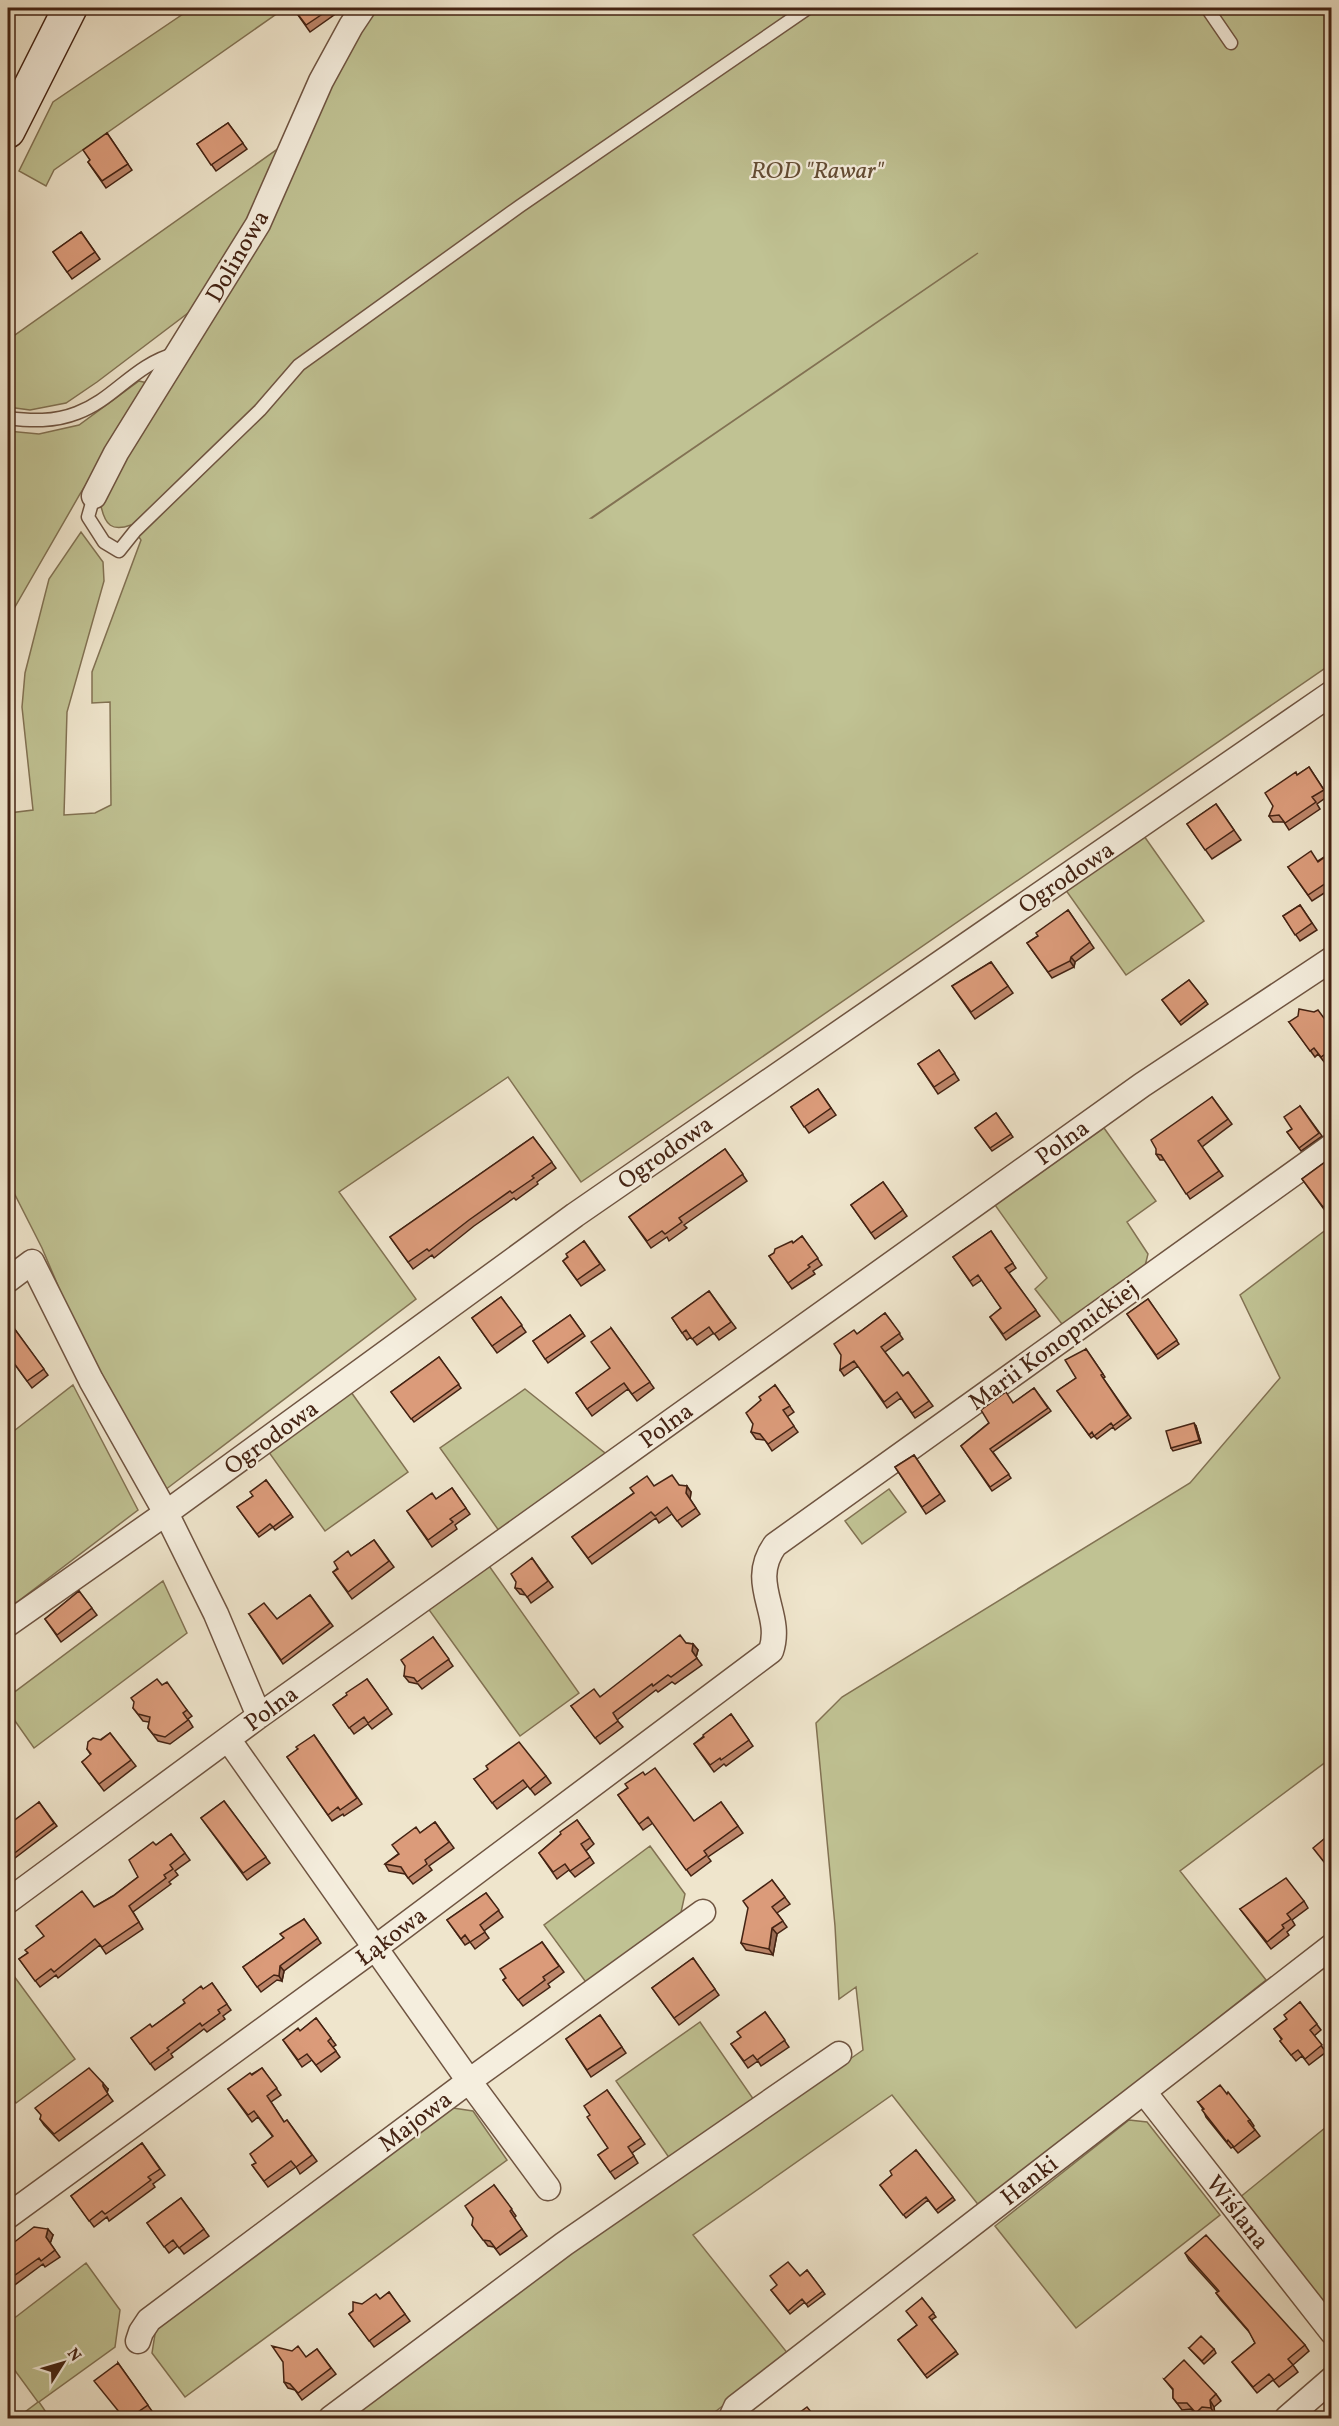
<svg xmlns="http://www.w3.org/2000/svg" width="1339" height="2426" viewBox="0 0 1339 2426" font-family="Vollkorn,serif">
  <rect width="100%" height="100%" fill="#efe5cc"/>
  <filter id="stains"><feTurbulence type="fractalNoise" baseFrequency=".00333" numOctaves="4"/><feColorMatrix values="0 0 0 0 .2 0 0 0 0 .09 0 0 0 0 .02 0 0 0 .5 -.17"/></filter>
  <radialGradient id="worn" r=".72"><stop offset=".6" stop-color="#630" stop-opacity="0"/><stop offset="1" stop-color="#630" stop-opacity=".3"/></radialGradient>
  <path fill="#c0c293" stroke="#827253" stroke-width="1.5" fill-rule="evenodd" d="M192,8h93l-231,162 -8,16 -27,-15 34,-69z
    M376,8h843l3,5 2,-5h107v656l-750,518 -73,-105 -169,115 77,107 -251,191 -83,-148 -40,-94 -34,-67v-354l1,-14 24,-3 -11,-103 3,-34 24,-94 32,-47 22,30 1,19 -37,131 -3,103 31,-2 16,-8 -1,-103 -18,1v-31l49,-132 -10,-15c-19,7 -26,0 -30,-19l252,-470zM978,253l-386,265h-1z
    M279,148l-44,101 -43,61 -95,72 -31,21 -36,7 -22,-3v-67z
    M139,381l13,3 -72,110 -72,125v-188l31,3 40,-9z
    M8,626l4,47 -2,126 -2,1z
    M1144,836l60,85 -78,54 -61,-86z
    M1104,1128l52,73 -29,21 21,32 -4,16 -79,58 -30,-39 12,-11 -52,-73z
    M1331,1226v532l-151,113 86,109 -286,227 -88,-112 -199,140 96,120 -82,63h-360l224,-166 292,-202 -7,-63 -17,12 -4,-73 -19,-203 26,-26 348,-214 90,-105 -40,-83z
    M73,1385l65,125 -130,99v-178l2,3z
    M525,1389l85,68 -108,78 -62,-87z
    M351,1392l57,80 -83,59 -57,-80z
    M889,1489l17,23 -44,32 -17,-23z
    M487,1563l92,130 -59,43 -93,-129z
    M163,1581l24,52 -153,115 -26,-37v-14z
    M650,1846l35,48 -5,23 -92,68 -44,-60z
    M8,1968l67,91 -59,44 -8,-11z
    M700,2022l54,78 -84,59 -54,-78z
    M453,2108l20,3 34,49 -322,237 -33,-44 4,-25z
    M1129,2120l18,2 73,93 -144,113 -81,-102z
    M1331,2123v196l-92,-121z
    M86,2263l34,47 -5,37 -76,55 11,16h-33l21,-16 -30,-41v-38z"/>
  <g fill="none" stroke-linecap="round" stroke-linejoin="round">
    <defs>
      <path id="lane" d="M1207,8l24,35
        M8,418c23,3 46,4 69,-5 38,-14 56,-48 100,-60
        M94,496l-6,21 16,25 15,9 16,-20 125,-121 39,-45 221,-159 288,-198"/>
      <path id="street" d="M94,496l22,-43 142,-229 63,-143 30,-55 12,-18
        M8,1280l24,-18 59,118 75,133 50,101 43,102
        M8,1624l158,-111 409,-298 757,-522
        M228,1739l241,342 79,107
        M8,1901l251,-185 883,-631 190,-126
        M1144,2092l188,240
        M8,2216l367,-268 396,-297c13,-38 -24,-67 4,-106l557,-399
        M138,2341l3,-9 8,-12 320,-239 234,-169
        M331,2418l233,-174 275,-190
        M731,2418l5,-11 596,-461
        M1287,2418l45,-39"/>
      <path id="secondary" d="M8,131l62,-123"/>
    </defs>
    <use href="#lane" stroke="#6f5441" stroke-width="15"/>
    <use href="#street" stroke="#6f5441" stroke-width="27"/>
    <use href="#secondary" stroke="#442313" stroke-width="36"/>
    <use href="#lane" stroke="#f5eede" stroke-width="12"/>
    <use href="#street" stroke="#f5eede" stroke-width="24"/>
    <use href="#secondary" stroke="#f5eede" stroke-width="33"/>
  </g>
  <path fill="#bc8569" stroke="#442313" stroke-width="1.5" d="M293,8h36l5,7 -24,17z
    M228,123l19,26 -31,22 -19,-27z
    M107,133l25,37 -26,18 -18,-26 2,-2z
    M81,232l19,27 -28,20 -19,-27z
    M1309,767l19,29 -11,8 3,5 -31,21 -5,-8h-11l-4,-6 28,-41z
    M1216,804l25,36 -29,19 -25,-35z
    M1332,852v36l-20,13 -24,-34 30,-6z
    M1300,905l17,25 -17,11 -17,-25z
    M1068,910l26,38 -19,14 -1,5 -22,11 -25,-35 11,-7z
    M991,962l22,31 -38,26 -23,-33z
    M1189,980l19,24 -27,21 -19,-25z
    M1289,1022l43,7v30l-7,4 -7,-9 -3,3z
    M939,1050l20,30 -21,14 -20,-30z
    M818,1089l18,26 -27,18 -18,-26z
    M1212,1097l20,27 -30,23 21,29 -33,23 -25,-39h-5l-4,-6z
    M1300,1106l22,30 -21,15 -14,-19 5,-3z
    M996,1113l17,24 -21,14 -17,-23z
    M533,1137l23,31 -19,14 1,2 -22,16 -2,-2 -40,28 -40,32 -2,-3 -19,14 -23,-32z
    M725,1149l22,32 -63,44 3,3 -18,13 -2,-4 -16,11 -22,-31z
    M1332,1157v51l-6,4 -24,-33z
    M883,1182l24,34 -32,23 -24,-34z
    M991,1231l25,37 -7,5 31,43 -34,24 -16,-23 11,-9 -19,-28 -9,6 -20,-29z
    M802,1236l20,29 -9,6 2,3 -23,15 -23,-33 24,-13z
    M584,1241l21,29 -24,16 -18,-25z
    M709,1291l27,37 -17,12 -5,-7 -17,12 -6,-8 -4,3 -15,-22z
    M501,1297l25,35 -29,21 -25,-35z
    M1148,1299l31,45 -21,15 -31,-45z
    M885,1313l18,26 -18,13 18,24 5,-4 25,34 -18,12 -14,-20 -14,10 -29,-42 -14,10 -4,-6 17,-36z
    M570,1315l15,21 -37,27 -15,-22z
    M8,1320l40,55 -16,13 -24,-33z
    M611,1328l43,60 -17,13 -9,-12 -36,27 -16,-23 34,-24z
    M1086,1349l19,28 -2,1 28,40 -16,12 -2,-3 -16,12 -3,-3 -3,2 -34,-47 19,-13z
    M439,1357l22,31 -47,34 -23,-30z
    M775,1385l19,27 -7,5 11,15 -26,19 -7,-11 -9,-1 -5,-7z
    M1034,1388l17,23 -58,41 18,26 -19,13 -31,-45 52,-43z
    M1196,1426l5,17 -28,8 -2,-3z
    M914,1455l31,46 -19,13 -31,-47z
    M266,1480l27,37 -18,13 -2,-3 -14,10 -22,-30 16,-11z
    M679,1485l12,7 -1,7 10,15 -18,13 -10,-13 -13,9 -3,-5 -64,46 -20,-27 62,-44 20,-7z
    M452,1488l18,26 -15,11 2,4 -25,18 -25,-36 29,-12z
    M374,1540l20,27 -42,32 -19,-27 18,-16z
    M532,1558l21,29 -22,16 -5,-8 -6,-1 -5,-6z
    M79,1591l18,24 -36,27 -16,-23z
    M310,1595l23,31 -50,38 -34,-50 28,5z
    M433,1637l20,29 -31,23 -4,-5 -9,-2 -5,-6z
    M686,1643l7,1 5,6 -2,7 6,8 -27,19 -3,-2 -14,10 -2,-2 -39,30 6,7 -23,17 -29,-38 29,-9z
    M367,1679l25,35 -20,15 -4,-5 -14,10 -21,-29 14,-10z
    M162,1685l25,25 5,6 -4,3 5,8 -23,17 -12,-3 -10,-13 1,-6 -6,-1 -10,-13z
    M731,1714l22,32 -27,20 -2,-2 -10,8 -20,-28z
    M110,1733l26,33 -32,25 -22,-29 9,-7 -4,-6z
    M314,1735l48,69 -18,12 -1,-2 -11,7 -45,-64 11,-8z
    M645,1775l49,46 27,-19 22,31 -35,24 3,4 -20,15 -38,-53 -10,7 -25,-35z
    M546,1776l5,7 -16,12 -7,-9 -31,23 -23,-30z
    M224,1801l46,62 -23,17 -46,-62z
    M39,1802l18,24 -42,32 -7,-10z
    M577,1820l17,24 -8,7 8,12 -19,14 -6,-7 -12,9 -18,-26z
    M435,1822l19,26 -25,18 3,4 -19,14 -8,-10 -16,-3 -4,-7 13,-10 22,-21z
    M171,1834l19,26 -15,11 3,4 -9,7 2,2 -38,28 10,17 -37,25 -6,-9 -42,33 -2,-3 -16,12 -21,-28 75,-52 19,-11 25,-19 18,-32z
    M772,1880l18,24 -13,9 10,14 -10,7 -4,21 -27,-5 -5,-7z
    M486,1893l17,24 -19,14 5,7 -14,11 -5,-7 -5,3 -18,-25z
    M1304,1901l4,7 -16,12 3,5 -8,7 2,3 -18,14 -31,-40z
    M304,1919l17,24 -37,28 -2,10 -5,-1 -16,12 -18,-25 41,-29z
    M542,1942l22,30 -16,12 2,3 -27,19 -20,-26z
    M693,1958l26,37 -40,30 -27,-37z
    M212,1983l19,27 -8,6 2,3 -18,13 -3,-3 -33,25 2,3 -18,13 -24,-32 21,-11z
    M1300,2002l21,28 -7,6 12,16 -17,13 -7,-9 -6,5 -16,-20 2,-1 -8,-11 13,-10z
    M765,2012l24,35 -28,19 -3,-5 -10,7 -17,-24 10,-7z
    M600,2015l26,38 -35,24 -25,-38z
    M316,2018l20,27 -3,2 7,10 -19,15 -9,-12 -10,7 -19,-27 17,-9z
    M262,2068l19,27 -10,7 13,20 3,-2 30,41 -17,13 -4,-7 -28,20 -16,-22 4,-2 17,-26 -15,-20 -6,5 -24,-33z
    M108,2089l-1,4 6,8 -54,40 -15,-16 -4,-6z
    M607,2090l38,54 -13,9 6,10 -23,16 -17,-24 10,-7 -18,-33z
    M1198,2102l52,18 4,6 -1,1 7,9 -22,17 -5,-6 -2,1 -25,-31 -3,-8z
    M142,2143l23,32 -12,9 2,3 -46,34 -2,-4 -13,10 -23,-31z
    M916,2150l39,50 -17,13 -10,-13 -22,18 -26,-33 12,-10z
    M8,2166l5,8 -5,4z
    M494,2185l22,31 -2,2 13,18 -27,19 -6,-8 -6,-1 -16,-21z
    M181,2198l28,38 -25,18 -6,-8 -9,7 -22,-30z
    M53,2235l-3,8 10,14 -15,10 -2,-3 -35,26v-43z
    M1185,2253l120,92 4,6 -16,14 5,7 -19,15 -6,-7 -16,13 -25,-31 23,-19 -5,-10 -29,-33 -5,-7 2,-1 -29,-32z
    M807,2270l18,24 -17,13 -3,-5 -15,12 -19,-24 29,-14z
    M389,2292l21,29 -36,26 -25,-33 13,-10 18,-5z
    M922,2298l14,19 -5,3 27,34 -31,24 -29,-38 19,-15z
    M1189,2348l25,1 2,4 -12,11z
    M317,2349l19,25 -34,26 -7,-10 -7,-2 -4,-6 22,-25z
    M118,2363l34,48 -10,7h-19z
    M1164,2379l52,15 5,7 -7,6 1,8 -8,-1 -5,4h-2l-9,-9 -9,1 -9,-12v-8z"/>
  <path fill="#996c55" stroke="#442313" stroke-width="1.5" d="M1071,957l4,5 -1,5 -4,-6z
    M1194,1423l2,3 5,17 -2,-3z
    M687,1486l4,6 -1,8 -4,-7z
    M693,1644l5,6 -2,7 -4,-6z
    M772,1928l5,6 -4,21 -4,-6z
    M280,1966l4,5 -2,10 -3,-5z
    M103,2083l5,6 -1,4 -4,-7z
    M48,2229l5,6 -3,9 -4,-7z
    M1210,2400l4,7 1,8 -4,-7z"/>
  <path fill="#db9b7a" stroke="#442313" stroke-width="1.5" d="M293,8h36l1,1 -24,16z
    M228,123l15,20 -32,22 -14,-21z
    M107,133l21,31 -26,17 -14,-19 2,-2 -7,-10z
    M81,232l14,20 -28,20 -14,-20z
    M1309,767l15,23 -12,7 4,5 -31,21 -6,-8 -10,1 4,-10 -8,-13 31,-21 1,3z
    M1216,804l18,26 -29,20 -18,-26z
    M1311,851l7,11 14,-10v27l-24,16 -20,-28z
    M1300,905l12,18 -17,12 -12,-19z
    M1068,910l22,32 -19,15 -1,4 -22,11 -21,-29 11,-7 -2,-3z
    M991,962l17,24 -37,26 -19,-26z
    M1189,980l17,21 -27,21 -17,-22z
    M1299,1009l15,3 4,-2 14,19v20l-11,8 -7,-9 -4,3 -21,-29 9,-6z
    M939,1050l16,23 -21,14 -16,-23z
    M818,1089l13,19 -27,19 -13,-20z
    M1212,1097l16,22 -30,22 21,30 -33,23 -25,-39 -5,-1v-5l-5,-9z
    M1300,1106l19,27 -20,15 -12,-16 5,-3 -8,-12z
    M996,1113l15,21 -21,14 -15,-20z
    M533,1137l19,25 -20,14 2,2 -22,15 -2,-2 -41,29 -40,31 -2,-2 -19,13 -18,-25z
    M725,1149l18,25 -64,44 3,4 -17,12 -3,-3 -15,10 -18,-24z
    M1332,1157v44l-9,6 -21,-28z
    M883,1182l20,28 -32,23 -20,-28z
    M991,1231l22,32 -8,5 31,42 -33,24 -13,-17 11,-9 -23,-33 -8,6 -17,-24z
    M802,1236l16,22 -10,7 2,2 -22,16 -19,-27 5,-3 1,-4 17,-8 1,2z
    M584,1241l16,23 -23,16 -14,-19 5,-4 -2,-3z
    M709,1291l22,31 -17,12 -5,-7 -17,12 -6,-9 -4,3 -10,-15z
    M501,1297l21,28 -30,21 -20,-28z
    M1148,1299l29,41 -21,15 -29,-41z
    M885,1313l15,20 -19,14 22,29 5,-4 21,29 -17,12 -15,-21 -13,10 -30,-41 -14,9 1,-15 -7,-11 20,-14 3,4z
    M570,1315l13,18 -38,26 -12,-18z
    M8,1320l36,49 -17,12 -19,-26z
    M611,1328l39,54 -18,12 -8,-11 -37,26 -11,-16 34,-25 -19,-26z
    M1086,1349l17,25 -2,1 27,40 -15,11 -2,-3 -17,13 -2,-4 -3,3 -32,-44 19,-13 -11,-18z
    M439,1357l20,27 -48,35 -20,-27z
    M775,1385l15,21 -7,4 11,16 -26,18 -8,-10 -9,-2 2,-8 -7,-11 15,-13 -2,-3z
    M1034,1388l14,20 -58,41 19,25 -19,13 -29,-41 28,-23 -8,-13 25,-18 7,11z
    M1194,1423l5,17 -28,8 -5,-17z
    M914,1455l26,39 -18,13 -27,-40z
    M672,1475l7,10 8,1 -1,7 10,15 -19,13 -10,-14 -12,9 -4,-4 -63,46 -16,-21 62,-44 -4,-5 17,-12 7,10z
    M266,1480l25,34 -18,13 -3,-3 -13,10 -20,-27 16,-11 -3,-4z
    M452,1488l14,20 -16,11 3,3 -25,18 -21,-29 25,-18 4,6z
    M374,1540l15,21 -41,31 -15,-20 5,-3 -4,-7 14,-11 3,5z
    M532,1558l16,23 -21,16 -6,-8 -6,-1 1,-6 -5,-8z
    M79,1591l13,17 -35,27 -12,-16z
    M310,1595l20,28 -49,37 -32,-46 15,-11 13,16z
    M680,1635l6,8 7,1 -1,7 5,7 -26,19 -3,-2 -15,11 -1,-2 -39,29 5,8 -23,17 -24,-32 23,-17 6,8z
    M433,1637l16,22 -32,23 -3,-4 -10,-2 1,-10 -4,-6z
    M157,1679l5,6 5,-3 20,28 -4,3 5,7 -23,17 -12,-3 -5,-6 2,-11 -12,-3 -5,-6 1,-6 -3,-4z
    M367,1679l21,29 -20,15 -4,-6 -15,11 -16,-23 14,-10 -1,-2z
    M731,1714l18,26 -28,20 -1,-2 -10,7 -16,-21 10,-7 -1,-2z
    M110,1733l21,27 -32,24 -17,-22 9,-8 -4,-5 1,-7 5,-4 8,2z
    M314,1735l43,63 -17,12 -2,-3 -10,8 -41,-58 11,-8 -2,-2z
    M519,1742l27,34 -16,13 -7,-9 -31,23 -18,-24 14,-10 -2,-3z
    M655,1768l39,53 27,-19 17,24 -34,25 3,4 -21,15 -38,-53 -9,7 -21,-29 10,-7 -3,-4 18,-12 2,3z
    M224,1801l42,56 -23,16 -42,-55z
    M39,1802l15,21 -42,32 -4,-7v-23z
    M577,1820l13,18 -9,6 9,13 -20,14 -5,-7 -12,8 -14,-19 22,-19 -1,-2z
    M435,1822l14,20 -24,18 2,4 -19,14 -7,-11 -16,-3 14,-10 -7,-9 24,-18 4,6z
    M171,1834l14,19 -15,12 3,4 -9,6 2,3 -37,28 10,16 -37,25 -7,-8 -41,33 -3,-3 -16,12 -16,-22 9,-6 -3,-3 19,-14 -8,-10 46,-35 12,16 19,-11 25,-19 -9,-17 24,-18 3,3z
    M1330,1834l2,2v36l-19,-24z
    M1286,1878l18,23 -17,13 4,5 -9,6 2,3 -17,14 -27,-33z
    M772,1880l13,17 -13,10 11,14 -11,7 -3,21 -28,-6 7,-35 -5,-7z
    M486,1893l13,17 -19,15 5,7 -15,10 -5,-7 -4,4 -14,-19z
    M304,1919l14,19 -38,28 -1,10 -5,-1 -17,12 -14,-20 41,-29 -4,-4z
    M542,1942l17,24 -16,11 2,3 -27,20 -15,-20 3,-2 -6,-9z
    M693,1958l22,31 -41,29 -22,-30z
    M212,1983l15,21 -9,6 2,3 -18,13 -2,-3 -33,25 2,2 -19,14 -19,-26 19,-14 2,3 33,-24 -2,-3 18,-14 2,3z
    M1300,2002l17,22 -7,6 12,15 -17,14 -7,-9 -7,5 -11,-14 2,-2 -8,-10 13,-10 -3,-4z
    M765,2012l20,28 -28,20 -4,-5 -9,6 -13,-17 10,-7 -4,-5z
    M600,2015l22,32 -35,23 -21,-31z
    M316,2018l15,20 -3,3 8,10 -20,14 -9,-11 -9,6 -15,-20 15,-12 2,3z
    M89,2068l14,15v3l5,8 -54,40 -14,-15 1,-4 -6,-7z
    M262,2068l15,20 -10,8 17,26 3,-2 25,35 -16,12 -5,-6 -27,20 -12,-16 4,-2 -6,-9 23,-18 -19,-25 -6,4 -20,-26 22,-16 2,2z
    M1220,2085l7,9 1,-2 22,28 -2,1 7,9 -21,17 -6,-7 -1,2 -25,-32 2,-1 -6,-7z
    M607,2090l34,48 -13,9 6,9 -24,16 -12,-17 10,-7 -21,-31 3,-2 -6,-9z
    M142,2143l18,26 -12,8 3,3 -40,30 -6,4 -3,-3 -13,10 -18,-25z
    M916,2150l37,47 -17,13 -10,-13 -23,18 -23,-30 12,-10 -2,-4z
    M494,2185l18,24 -2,2 12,18 -26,20 -6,-8 -7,-1 -11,-15 1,-7 -8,-12z
    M181,2198l23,31 -25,19 -6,-8 -9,7 -17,-24z
    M34,2227l14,2 -2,8 9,13 -14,11 -2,-3 -31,22v-33z
    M1206,2235l99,110 -17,14 5,6 -19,15 -5,-6 -16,13 -21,-25 23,-19 -7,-13 -32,-37 3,-2 -34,-38z
    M788,2262l12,14 7,-6 16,21 -17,13 -4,-5 -14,12 -17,-21 6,-5 -7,-9z
    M389,2292l16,22 -36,27 -20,-27 4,-3v-9l9,2 14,-10 4,5z
    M922,2298l12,15 -5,4 27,34 -31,24 -27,-35 19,-15 -11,-14z
    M1201,2336l13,13 -12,12 -13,-13z
    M272,2346l20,5 6,-5 8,11 11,-8 14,19 -33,25 -8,-9 -6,-2 -1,-20z
    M1184,2360l32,34 -6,6 1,8 -9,-1 -6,6 -9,-10h-10l-4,-5v-9l-9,-10z
    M118,2363l30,42 -19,13h-5l-30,-37z
    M807,2407l9,11h-24z
    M225,2415l3,3h-7z"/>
  <g text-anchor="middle" stroke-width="4.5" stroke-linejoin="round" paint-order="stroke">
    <g font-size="24" font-style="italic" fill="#634b33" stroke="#f5eede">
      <text x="817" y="178">ROD "Rawar"</text>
    </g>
    <g font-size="24" fill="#442313" stroke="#f5eede">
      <text transform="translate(237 256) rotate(-60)" y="8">Dolinowa</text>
      <text transform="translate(1066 877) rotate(-34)" y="8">Ogrodowa</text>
      <text transform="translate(1062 1142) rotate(-36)" y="8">Polna</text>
      <text transform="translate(665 1152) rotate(-35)" y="8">Ogrodowa</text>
      <text transform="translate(1053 1345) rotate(-36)" y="8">Marii Konopnickiej</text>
      <text transform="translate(666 1425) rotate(-36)" y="8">Polna</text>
      <text transform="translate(271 1437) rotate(-36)" y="8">Ogrodowa</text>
      <text transform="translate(271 1708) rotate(-36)" y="8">Polna</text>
      <text transform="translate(391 1936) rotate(-37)" y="8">Łąkowa</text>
      <text transform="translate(415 2121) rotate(-37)" y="8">Majowa</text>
      <text transform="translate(1029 2180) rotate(-38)" y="8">Hanki</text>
      <text transform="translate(1238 2212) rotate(52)" y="8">Wiślana</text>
    </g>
  </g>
  <rect width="1339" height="2426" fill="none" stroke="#efe5cc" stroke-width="30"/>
  <rect x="9" y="9" width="1321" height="2408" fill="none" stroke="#442313" stroke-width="3"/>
  <rect x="15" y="15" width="1309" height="2396" fill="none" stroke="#442313" stroke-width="1.5"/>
  <g transform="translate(63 2363) rotate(53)" stroke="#f5eede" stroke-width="4.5" paint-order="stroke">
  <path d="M0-4.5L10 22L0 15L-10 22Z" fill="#442313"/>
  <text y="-9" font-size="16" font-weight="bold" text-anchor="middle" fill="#442313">N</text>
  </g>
  <rect width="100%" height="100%" filter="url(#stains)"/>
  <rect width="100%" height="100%" fill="url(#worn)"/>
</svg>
